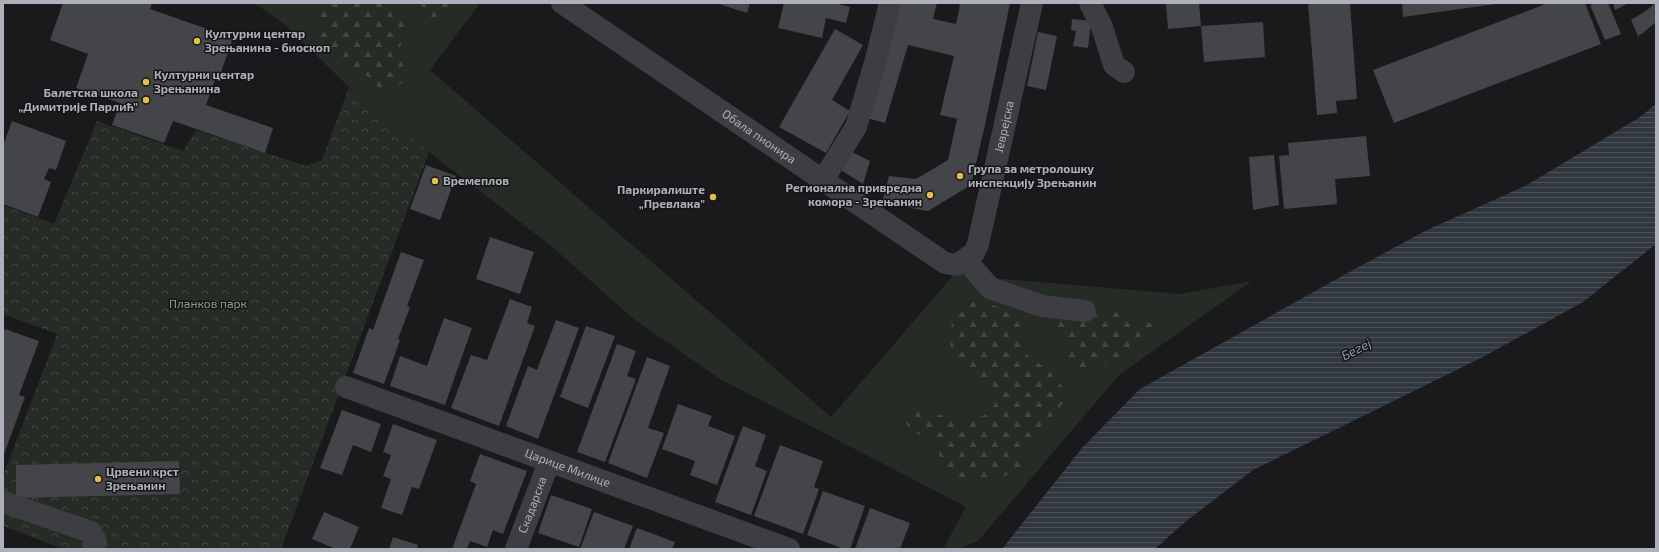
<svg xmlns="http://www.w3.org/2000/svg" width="1659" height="552" viewBox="0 0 1659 552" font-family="'Exo 2',sans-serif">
  <defs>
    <pattern id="forest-firs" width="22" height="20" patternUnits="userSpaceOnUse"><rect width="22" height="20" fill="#242c25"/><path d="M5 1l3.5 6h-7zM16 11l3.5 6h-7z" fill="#414843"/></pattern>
    <pattern id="park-crowns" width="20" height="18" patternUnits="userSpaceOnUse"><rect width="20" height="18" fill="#242c25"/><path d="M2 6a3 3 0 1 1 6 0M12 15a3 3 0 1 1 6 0" fill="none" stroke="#414843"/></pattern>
    <pattern id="water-rules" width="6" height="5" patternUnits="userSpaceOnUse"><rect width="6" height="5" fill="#31373f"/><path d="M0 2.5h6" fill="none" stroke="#4c5159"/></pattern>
  </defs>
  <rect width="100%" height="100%" fill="#1a1a1c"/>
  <path fill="#242c25" d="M254,3h226l-50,67 401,347 126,-146 35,7 188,16 72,-13 -133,94 -141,166 -20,8h-15l23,-42 -246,-128 -85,-59 -85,-75 -121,-93 -80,-65 -66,-64z"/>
  <path fill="url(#forest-firs)" d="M333,3h61l2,10 7,6c1,6 2,13 0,19 -2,5 -4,9 -3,16 1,9 5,15 5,25l-12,13h-7l-5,-2 -11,-12 -49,-31 -5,-10 3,-11v-17z
    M422,3h33l-12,17h-10l-13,-8z
    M973,302l34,6 23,10 -7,18 2,17c17,13 35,23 42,44l-13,18 -10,5 -9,16 -10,7 1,13 -2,11 -26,12h-26l-16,-3 -10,-7 -13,-26 -24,-14 -6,-14 15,-5 26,6 16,2h18l12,-6 7,-12 -2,-11 -5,-10 -28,-8 -12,-15 2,-40z
    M1104,309l51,16 -4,8 -19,11 -7,9 -11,6 -28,11 -10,-2 -10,-11 -2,-12 -10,-16v-11l26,-3z"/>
  <path fill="url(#park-crowns)" d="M349,87l80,65 -148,397h-218l-60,-23v-50l54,-142 -54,-20v-109l51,19 43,-103 86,30 13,-21 110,36 16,-6z"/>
  <path fill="url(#water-rules)" d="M1656,104v140l-73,58 -102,56 -228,112 -68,52 -30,27h-153l80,-101 58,-59 193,-108 92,-50 102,-46 113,-68z"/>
  <path fill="#444549" d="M63,3h89l-2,6 83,29 -13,37 -3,-1 -11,31 67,23 -8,25 -92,-32 -9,22 -52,-18 8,-22 -44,-15 12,-34 -38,-14z
    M716,3h34l-3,10z
    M784,3h51l15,4 -4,16 -20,-5 -4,20 -44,-10z
    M900,3h37l-4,16 23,5 4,-19 -5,-2h55l-25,122 -14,60 -43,26 -46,-8 7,-27 27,3 32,-19 9,-41 6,1 -23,-5 14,-59 -46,-11 -23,78 -18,-5z
    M1166,3h33l2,23 -33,3z
    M1308,3h42l7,96 -21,2 1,12 -20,2z
    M1402,3h94v1l-93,13z
    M1548,3h37l16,41 -207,79 -21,-53z
    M1597,3h11l13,31 -16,6 -15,-35z
    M1613,3h16l-14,7z
    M1655,3l1,19 -13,11 -5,3 -7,-16 15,-9z
    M1072,19l19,2 -3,27 -15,-2 3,-15 -5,-1z
    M1263,22l2,35 -61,5 -3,-36z
    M835,29l28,16 -31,55 18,11 -24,42 -47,-26z
    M1038,32l19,4 -11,54 -19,-4z
    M12,121l54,20 -10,29 -7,-2 -5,11 7,3 -13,35 -35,-13v-61h1z
    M1366,136l4,40 -35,3 2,25 -53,5 -5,-53 10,-1 -1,-12z
    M852,152l18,9 -7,23 -22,-14z
    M1274,155l5,50 -26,5 -4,-53z
    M426,165l30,11 -16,44 -30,-11z
    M490,237l44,15 -14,42 -44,-15z
    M401,252l23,8 -17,46 3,1 -12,32 2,1 -16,44 -31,-11 16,-45 4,2z
    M510,299l22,8 -5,16 8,3 -36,100 -48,-18 20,-53 16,5z
    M444,318l28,10 -27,77 -55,-19 10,-30 27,10z
    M556,320l23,8 -41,111 -32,-13 22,-60 9,4z
    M586,326l29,10 -27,72 -28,-11z
    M5,329l34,12 -20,54 6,2 -22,60v-121z
    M617,344l19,7 -9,25 9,3 -31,83 -28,-10z
    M647,357l23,9 -22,62 16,5 -17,45 -39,-15z
    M678,404l34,12 -4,10 27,10 -18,49 -27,-10 5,-14 -33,-12z
    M342,410l39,14 -10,28 -18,-7 -11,30 -22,-7z
    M393,424l44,16 -18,49 -7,-2 -10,28 -21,-7 10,-29 -8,-3 8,-21 -8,-3z
    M743,426l23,9 -11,31 12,5 -16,44 -36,-13z
    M780,445l43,16 -9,26 5,2 -16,45 -49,-18z
    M480,454l47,17 -24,63 -10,-4 -6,17 -17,-6 -3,8h-15l24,-65 -6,-3z
    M179,461l1,33 -164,4v-33z
    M823,491l42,15 -15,43h-6l-37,-14z
    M551,495l41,14 -13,38 -41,-14z
    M870,508l40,15 -10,26h-45z
    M324,512l35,15 -9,22h-14l-24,-10z
    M594,512l39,14 -9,23h-44z
    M637,528l38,14 -3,7h-43z
    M393,537l25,8 -1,4h-28z"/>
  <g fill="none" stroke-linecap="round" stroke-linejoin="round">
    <g stroke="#3d3d42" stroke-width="22">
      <path id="s1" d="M562,3l383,260 12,2 17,-12 4,-9 54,-241"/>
      <path d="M1090,3l12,24 12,38 10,7"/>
      <path d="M823,180l33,-53 20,-68 14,-56"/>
      <path d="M966,260l24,28 52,18 43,5"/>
      <path id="s2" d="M346,387l443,162"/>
      <path d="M3,502l88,30 5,9 -3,8"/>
      <path id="s3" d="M516,549l33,-87"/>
    </g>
  </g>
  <g fill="#e4bd4a" stroke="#151517" stroke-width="1.5">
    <circle cx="197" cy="41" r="4"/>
    <circle cx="146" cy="82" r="4"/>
    <circle cx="146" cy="100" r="4"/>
    <circle cx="960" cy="176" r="4"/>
    <circle cx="435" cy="181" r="4"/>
    <circle cx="930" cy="195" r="4"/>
    <circle cx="713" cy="197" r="4"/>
    <circle cx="98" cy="479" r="4"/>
  </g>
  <g text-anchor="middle" stroke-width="3" stroke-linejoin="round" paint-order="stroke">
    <g font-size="12" font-weight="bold" fill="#adb0ba" stroke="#151517" text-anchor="start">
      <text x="205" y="38">Културни центар<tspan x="205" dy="14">Зрењанина - биоскоп</tspan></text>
      <text x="154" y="79">Културни центар<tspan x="154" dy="14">Зрењанина</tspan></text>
      <text x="138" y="97" text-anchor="end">Балетска школа<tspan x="138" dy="14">„Димитрије Парлић”</tspan></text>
      <text x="968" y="173">Група за метролошку<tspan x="968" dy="14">инспекцију Зрењанин</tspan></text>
      <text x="443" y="185">Времеплов</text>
      <text x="922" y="192" text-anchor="end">Регионална привредна<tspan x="922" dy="14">комора - Зрењанин</tspan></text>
      <text x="705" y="194" text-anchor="end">Паркиралиште<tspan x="705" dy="14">„Превлака”</tspan></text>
      <text x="106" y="476">Црвени крст<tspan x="106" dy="14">Зрењанин</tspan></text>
    </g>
    <g font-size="12" fill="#adb0ba" stroke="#151517">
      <text dy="4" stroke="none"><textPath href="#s1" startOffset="626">Јеврејска</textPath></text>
      <text dy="4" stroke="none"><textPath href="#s1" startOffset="238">Обала пионира</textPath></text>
      <text dy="4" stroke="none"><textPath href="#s2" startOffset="236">Царице Милице</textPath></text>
      <text dy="4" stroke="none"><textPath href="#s3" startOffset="47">Скадарска</textPath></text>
    </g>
    <g font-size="12" fill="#86a38a" stroke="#151517">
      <text x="208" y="308">Планков парк</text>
    </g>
    <g font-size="13" font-style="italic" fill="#889ab2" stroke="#151517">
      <text transform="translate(1356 349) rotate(-27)" y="5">Бегеј</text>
    </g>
  </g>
  <rect width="1659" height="552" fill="none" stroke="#adb0ba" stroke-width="8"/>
</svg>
